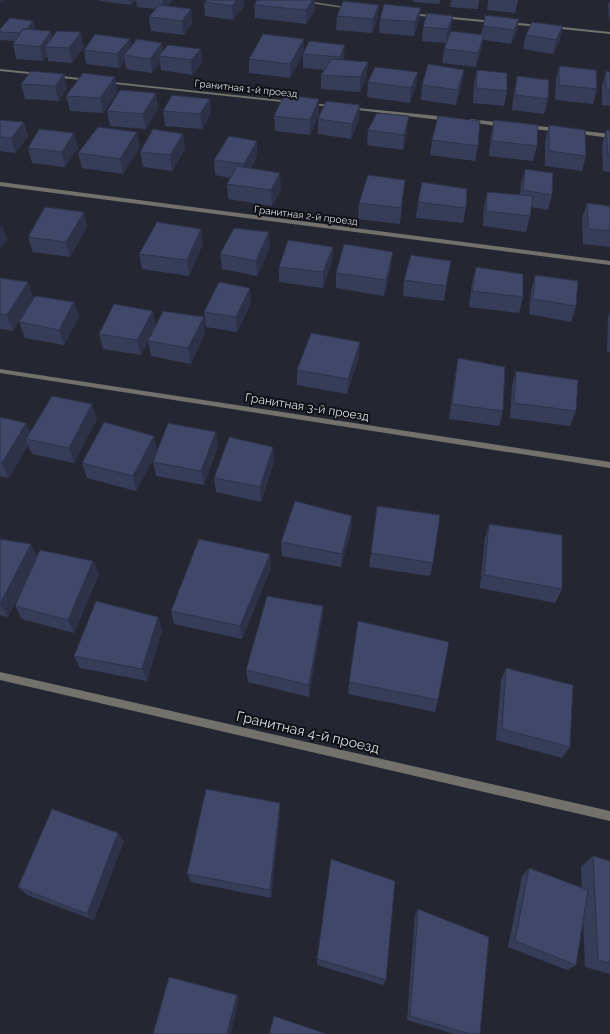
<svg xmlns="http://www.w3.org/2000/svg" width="610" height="1034" viewBox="0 0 610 1034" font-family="Raleway,sans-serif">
  <rect width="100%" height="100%" fill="#242732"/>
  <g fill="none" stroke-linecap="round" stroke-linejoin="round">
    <path fill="#72716b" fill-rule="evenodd" d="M290,0h11l51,8 -2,1z
      M410,13l84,8 2,1 -2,1 -85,-8 -1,-1z
      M507,22l33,3 2,1 -2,1 -35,-3v-1z
      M553,26l57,6v2l-59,-6v-1z
      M0,69l39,4 2,1 -2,1 -39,-4z
      M54,75l34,4 2,1 -2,1 -36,-4v-2z
      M104,81l187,20 2,1 -2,1 -185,-20h-2z
      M307,103l28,2 2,1 -2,1 -26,-2 -2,-1z
      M348,107l100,10 3,2 -3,2 -98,-12 -2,-1z
      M470,119l34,4 3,2 -3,2 -36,-5 -1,-1z
      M527,125l31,3 3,2 -3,2 -33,-4v-2z
      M575,130l35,4v4l-37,-5v-2z
      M0,182l610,79v4l-610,-79z
      M0,369l610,93v6l-610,-95z
      M0,672l610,139v10l-610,-141z"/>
  </g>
  <path fill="#373d59" d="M99,0h74l-6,6 24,3 1,14 -8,12 -33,-4 -2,-14 7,-8 -19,-2 -1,-6 -5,4 -31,-4z
    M257,0h58v11l-9,13 -51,-6 -1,-13z
    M413,0h27l-1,4 -26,-2z
    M451,0h28l-1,9 -28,-2z
    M488,0h30l-3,13 -28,-3z
    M610,0v20l-1,-1 -1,-14z
    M204,2l40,4 -11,14 -28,-4z
    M337,16l41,2 -6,15 -36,-3z
    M380,19l39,2 -5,15 -35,-3z
    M519,19l-3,14 -5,11 -28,-4 -2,10 -5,17 -34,-4 2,-14 2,-6 -24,-2 1,-14 28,3 -4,10 34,-5 2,-9z
    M33,21l2,7 -1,2 50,17 -12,16 -24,-2 -1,-5 -4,5 -27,-2 -3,-15 2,-3 -15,-1v-11z
    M526,35l34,5 -7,14 -30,-5z
    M130,39l1,7 31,-3 1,8 38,-2 1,14 -10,12 -31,-5 -1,-8 -8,11 -26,-4 -1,-8 -6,7 -33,-4 -2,-14z
    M304,39v12l5,-10 35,18v1l23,16 -7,16 -39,-3v-14l3,-5 -21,-2v-13l-13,23 -41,-5v-14z
    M559,66l38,23 -4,15 -38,-4 1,-20z
    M464,70l-2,14 -6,21 -35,-5 1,-15z
    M477,70l30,21 -3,15 -31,-3 1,-19z
    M606,71l4,1v34l-8,-1v-19z
    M64,74l3,14 -8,13 -34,-2 -4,-15z
    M517,76l31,23 -4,15 -32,-4 2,-19z
    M368,82l48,4 -6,17 -43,-6z
    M118,91l-15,22 -33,-2 -4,-15z
    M156,93l2,15 -12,21 -36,-3 -3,-15z
    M163,111l48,2 -9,16 -37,-3z
    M319,114l-9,21 -35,-4 -1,-15z
    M318,119l41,1 -8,19 -33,-5z
    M0,120l24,2 4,15 -13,16 -15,-2z
    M494,120l43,26 -4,15 -44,-5 2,-21z
    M549,125l37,31 -4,15 -37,-5v-26z
    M368,130l39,1 -4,19 -36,-5z
    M606,130h4v42l-7,-1 -1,-26z
    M137,132l3,15 -17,27 -41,-6 -4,-15z
    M183,134l2,15 -13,22 -29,-4 -3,-15z
    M432,140l46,6 -3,15 -45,-6z
    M28,148h50l-13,19 -33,-4z
    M257,156l-6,12 30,21 -9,17 -44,-7 -1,-15 3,-6 -15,-3 -1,-15z
    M525,169l27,26 -4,15 -17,-3 -1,9 -4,16 -43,-6 1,-19 3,-15 33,3 1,-11z
    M405,180l-5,44 -42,-5 1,-16z
    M418,202l48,6 -3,15 -47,-5z
    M587,203l23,3v41l-27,-3 -1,-26z
    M84,212l3,15 -17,30 -37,-5 -5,-15z
    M201,229l2,15 -14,32 -47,-7 -3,-15z
    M270,247l-13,29 -35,-7 -2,-15z
    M333,247l-1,15 -9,26 -44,-6v-15z
    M476,267l47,30 -4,16 -50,-6 3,-25z
    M391,268l-7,28 -48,-8v-15z
    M535,275l41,31 -5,16 -42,-8 2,-23z
    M448,276l-4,25 -41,-5 1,-16z
    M0,278l28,4 5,16 -20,33 -13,-2z
    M74,302l5,15 -15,28 -39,-7 -6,-16z
    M251,303l-14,29 -31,-5 -2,-15z
    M610,311v41h-3l1,-35z
    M156,326l49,7 -14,31 -40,-8 -3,-15 -7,14 -38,-6 -4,-15z
    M359,357l-12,37 -50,-9v-15z
    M458,358l45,53 -4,15 -50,-7 6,-45z
    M516,371l60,40 -6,15 -60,-8 2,-32z
    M0,417l26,6 4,10 67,-14 -23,44 -42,-9 -4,-9 -19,33 -9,-2z
    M218,446l-14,39 -48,-9 -3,-14 4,-10 -21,39 -49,-13 -5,-15 75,-12z
    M273,447l1,15 -13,40 -45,-10 -2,-14z
    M489,524l73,65 -7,14 -75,-15 5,-50z
    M351,530l-10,37 -59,-11 -1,-14z
    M0,539l37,18 56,4 6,13 -25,59 -52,-14 -7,-13 8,-19 -15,30 -8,-2z
    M371,553l62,10 -3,13 -61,-9z
    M271,568l-29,71 -68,-15 -3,-13z
    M323,606l-1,13 -13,78 -61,-15 -2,-12z
    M158,617l4,13 -15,51 -67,-13 -6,-12z
    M506,668l64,79 -8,11 -66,-18 5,-60z
    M349,682l89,18 -3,12 -87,-18z
    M280,803v10l-9,85 -80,-16 -4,-8z
    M124,841l-30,79 -67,-25 -9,-8z
    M593,856l17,5v113l-25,-7 -2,-45 -7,43 -9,5 -59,-23 14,-71 7,-8 53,20 -1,-21z
    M418,909l62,125h-26l-47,-14 8,-105z
    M317,959l69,21 -3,5 -66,-20z"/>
  <path fill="#2d3249" d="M0,0h5l-5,3z
    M130,0h6v1l-5,4z
    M163,0h10l-9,10z
    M237,0h7v6l-11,14 -1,-14z
    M313,0h2v11l-9,13v-14z
    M379,5l-1,13 -6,15 1,-14z
    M421,8l-2,13 -5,15 1,-14z
    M191,9l1,14 -8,12 -2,-14z
    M453,16l-2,14 -5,13 2,-14z
    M519,19l-3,14 -5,11 3,-14z
    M33,21l2,7 -10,13 -2,-7z
    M563,26l-3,14 -7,14 3,-14z
    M51,31l3,14 -9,2 2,9 -4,5 -3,-14z
    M81,32l3,15 -12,16 -3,-15z
    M484,35l-3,15 -5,17 2,-14z
    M130,39l2,14 -8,2 1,6 -6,7 -2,-14z
    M304,39v14l-1,1v1l-13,23v-14z
    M162,43l1,14 -4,-1 1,6 -8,11 -2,-14z
    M345,45l-1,14 -5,12 1,-14z
    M201,49l1,14 -10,12 -1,-15z
    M368,62l-1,14 -7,16v-15z
    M464,70l-2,14 -6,21 2,-15z
    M418,72l-2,14 -6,17 1,-15z
    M64,74l3,14 -8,13 -4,-15z
    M115,77l3,14 -15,22 -3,-15z
    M156,93l2,15 -12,21 -3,-15z
    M210,99l1,14 -9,16 -2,-15z
    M319,99v15l-9,21v-15z
    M360,105l-1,15 -8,19 1,-15z
    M409,116l-2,15 -4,19 1,-15z
    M24,122l4,15 -13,16 -4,-15z
    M137,132l3,15 -17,27 -3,-15z
    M74,133l4,15 -13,19 -3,-15z
    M183,134l2,15 -13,22 -2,-16z
    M257,141v15l-12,24 -1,-16z
    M280,173l1,16 -9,17 -1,-16z
    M84,212l3,15 -17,30 -4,-15z
    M2,224l5,16 -7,9v-22z
    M201,229l2,15 -14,32 -2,-16z
    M269,232l1,15 -13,29 -1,-15z
    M333,247l-1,15 -9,26v-16z
    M393,252l-2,16 -7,28 2,-16z
    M28,282l5,16 -20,33 -6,-16z
    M250,288l1,15 -14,29 -1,-15z
    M74,302l5,15 -15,28 -5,-15z
    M153,311l3,15 -15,29 -4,-15z
    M204,317l1,16 -14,31 -3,-16z
    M360,342l-1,15 -12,37 1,-15z
    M92,404l5,15 -23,44 -5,-15z
    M26,423l6,15 -6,1 2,6 -19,33 -7,-15z
    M216,432l2,14 -14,39 -3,-14z
    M154,436l3,15 -21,40 -3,-15z
    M273,447l1,15 -13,40 -1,-15z
    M352,516l-1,14 -10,37 1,-13z
    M31,544l7,14 -30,59 -8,-13z
    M270,554l1,14 -29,71 -2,-13z
    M93,561l6,13 -25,59 -6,-13z
    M323,606l-1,13 -13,78v-12z
    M158,617l4,13 -15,51 -5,-12z
    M280,803v10l-9,85 -1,-8z
    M118,833l6,8 -30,79 -7,-6z
    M237,995l2,4 -8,35h-4z"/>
  <path fill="#404768" stroke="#2d3249" d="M207,0h30l-5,6 -28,-4z
    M257,0h56l-7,10 -52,-5z
    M343,1l36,4 -6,14 -36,-3z
    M384,4l37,4 -6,14 -35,-3z
    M159,5l32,4 -9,12 -33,-4z
    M427,13l26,3 -5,13 -25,-2z
    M485,15l34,4 -5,11 -31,-4z
    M10,18l23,3 -7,9 -3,-1 -3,4 -20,-1v-3z
    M532,22l31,4 -7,14 -30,-5z
    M23,29l28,2 -11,16 -27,-3z
    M57,31l24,1 -12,16 -24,-1z
    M451,31l33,4 -6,18 -34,-4z
    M95,34l35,5 -13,15 -33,-4z
    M263,34l41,5 -14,25 -41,-5z
    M137,39l25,4 -12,16 -26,-4z
    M309,41l36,4 -5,12 -37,-3z
    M168,45l33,4 -10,11 -32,-4z
    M332,59l36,3 -8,15 -39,-2z
    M428,64l36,6 -6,20 -36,-5z
    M559,66l37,4 1,19 -38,-4z
    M375,67l43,5 -7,16 -43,-6z
    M477,70l30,3v18l-31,-3z
    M31,71l33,3 -9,12 -34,-2z
    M606,71l4,1v19l-4,-1z
    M83,73l32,4 -15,21 -34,-2z
    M517,76l32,4 -1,19 -33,-4z
    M120,90l36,3 -13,21 -36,-3z
    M172,95l38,4 -10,15 -37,-3z
    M284,95l35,4 -9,21 -36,-4z
    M326,101l34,4 -8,19 -34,-5z
    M377,113l32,3 -5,19 -36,-5z
    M438,116l42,5 -2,25 -46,-6z
    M0,120l24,2 -13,16 -11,-1z
    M494,120l44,5 -1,21 -45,-5z
    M549,125l36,5 1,26 -37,-5z
    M98,127l39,5 -17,27 -42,-6z
    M39,129l35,4 -12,19 -34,-4z
    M153,129l30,5 -13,21 -30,-3z
    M606,130h4v26h-2z
    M229,136l28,5 -13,23 -30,-4z
    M237,166l43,7 -9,17 -44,-6z
    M525,169l28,4 -1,22 -29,-5z
    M368,175l37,5 -4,28 -42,-5z
    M422,182l45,7 -1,19 -48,-6z
    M487,192l46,4 -3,20 -44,-5z
    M587,203l23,3v25l-22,-2z
    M45,207l39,5 -18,30 -38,-5z
    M157,222l44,7 -14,31 -48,-6z
    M234,228l35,4 -13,29 -36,-7z
    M288,240l45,7 -10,25 -44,-5z
    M344,244l49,8 -7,28 -50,-7z
    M411,255l40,6 -5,25 -42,-6z
    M476,267l47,7v23l-51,-6z
    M535,275l43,6 -2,25 -43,-7z
    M0,278l28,4 -21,33 -7,-1z
    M219,282l31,6 -14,29 -32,-5z
    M35,296l39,6 -15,28 -40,-8z
    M114,304l39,7 -16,29 -38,-6z
    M163,311l41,6 -16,31 -40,-7z
    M311,333l49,9 -12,37 -51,-9z
    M458,358l47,9 -2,44 -51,-7z
    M516,371l62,9 -2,31 -62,-8z
    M52,396l40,8 -23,44 -43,-9z
    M0,417l26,6 -24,40h-2z
    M104,422l50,14 -21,40 -51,-13z
    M168,423l48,9 -15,39 -48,-9z
    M229,437l44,10 -13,40 -46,-9z
    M295,501l57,15 -10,38 -61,-12z
    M377,506l63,9 -7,48 -62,-10z
    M489,524l73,11v54l-78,-14z
    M0,539l31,5 -31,60z
    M199,539l71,15 -30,72 -69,-15z
    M40,550l53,11 -25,59 -53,-14z
    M267,596l56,10 -14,79 -63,-15z
    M96,601l62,16 -16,52 -68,-13z
    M358,621l91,21 -11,58 -89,-18z
    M506,668l67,17 -3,62 -68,-18z
    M206,789l74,14 -10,87 -83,-16z
    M52,809l66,24 -31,81 -69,-27z
    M593,856l17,5v102l-12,-3z
    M331,859l64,22 -9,99 -69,-21z
    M529,868l59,22 -12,75 -61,-24z
    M418,909l71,28 -9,97h-10l-60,-18z
    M169,977l68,18 -10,39h-74z
    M274,1016l53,18h-58z"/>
  <g text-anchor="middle" stroke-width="4" stroke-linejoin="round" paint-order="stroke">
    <g font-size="10" fill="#dcdee5" stroke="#0f1015">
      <text transform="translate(246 88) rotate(6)" y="4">Гранитная 1-й проезд</text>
      <text transform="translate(306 215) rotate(7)" y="4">Гранитная 2-й проезд</text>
    </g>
    <g font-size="12" fill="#dcdee5" stroke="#0f1015">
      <text transform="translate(307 407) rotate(9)" y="4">Гранитная 3-й проезд</text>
    </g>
    <g font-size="14" fill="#dcdee5" stroke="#0f1015">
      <text transform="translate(308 732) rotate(13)" y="5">Гранитная 4-й проезд</text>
    </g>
  </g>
</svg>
